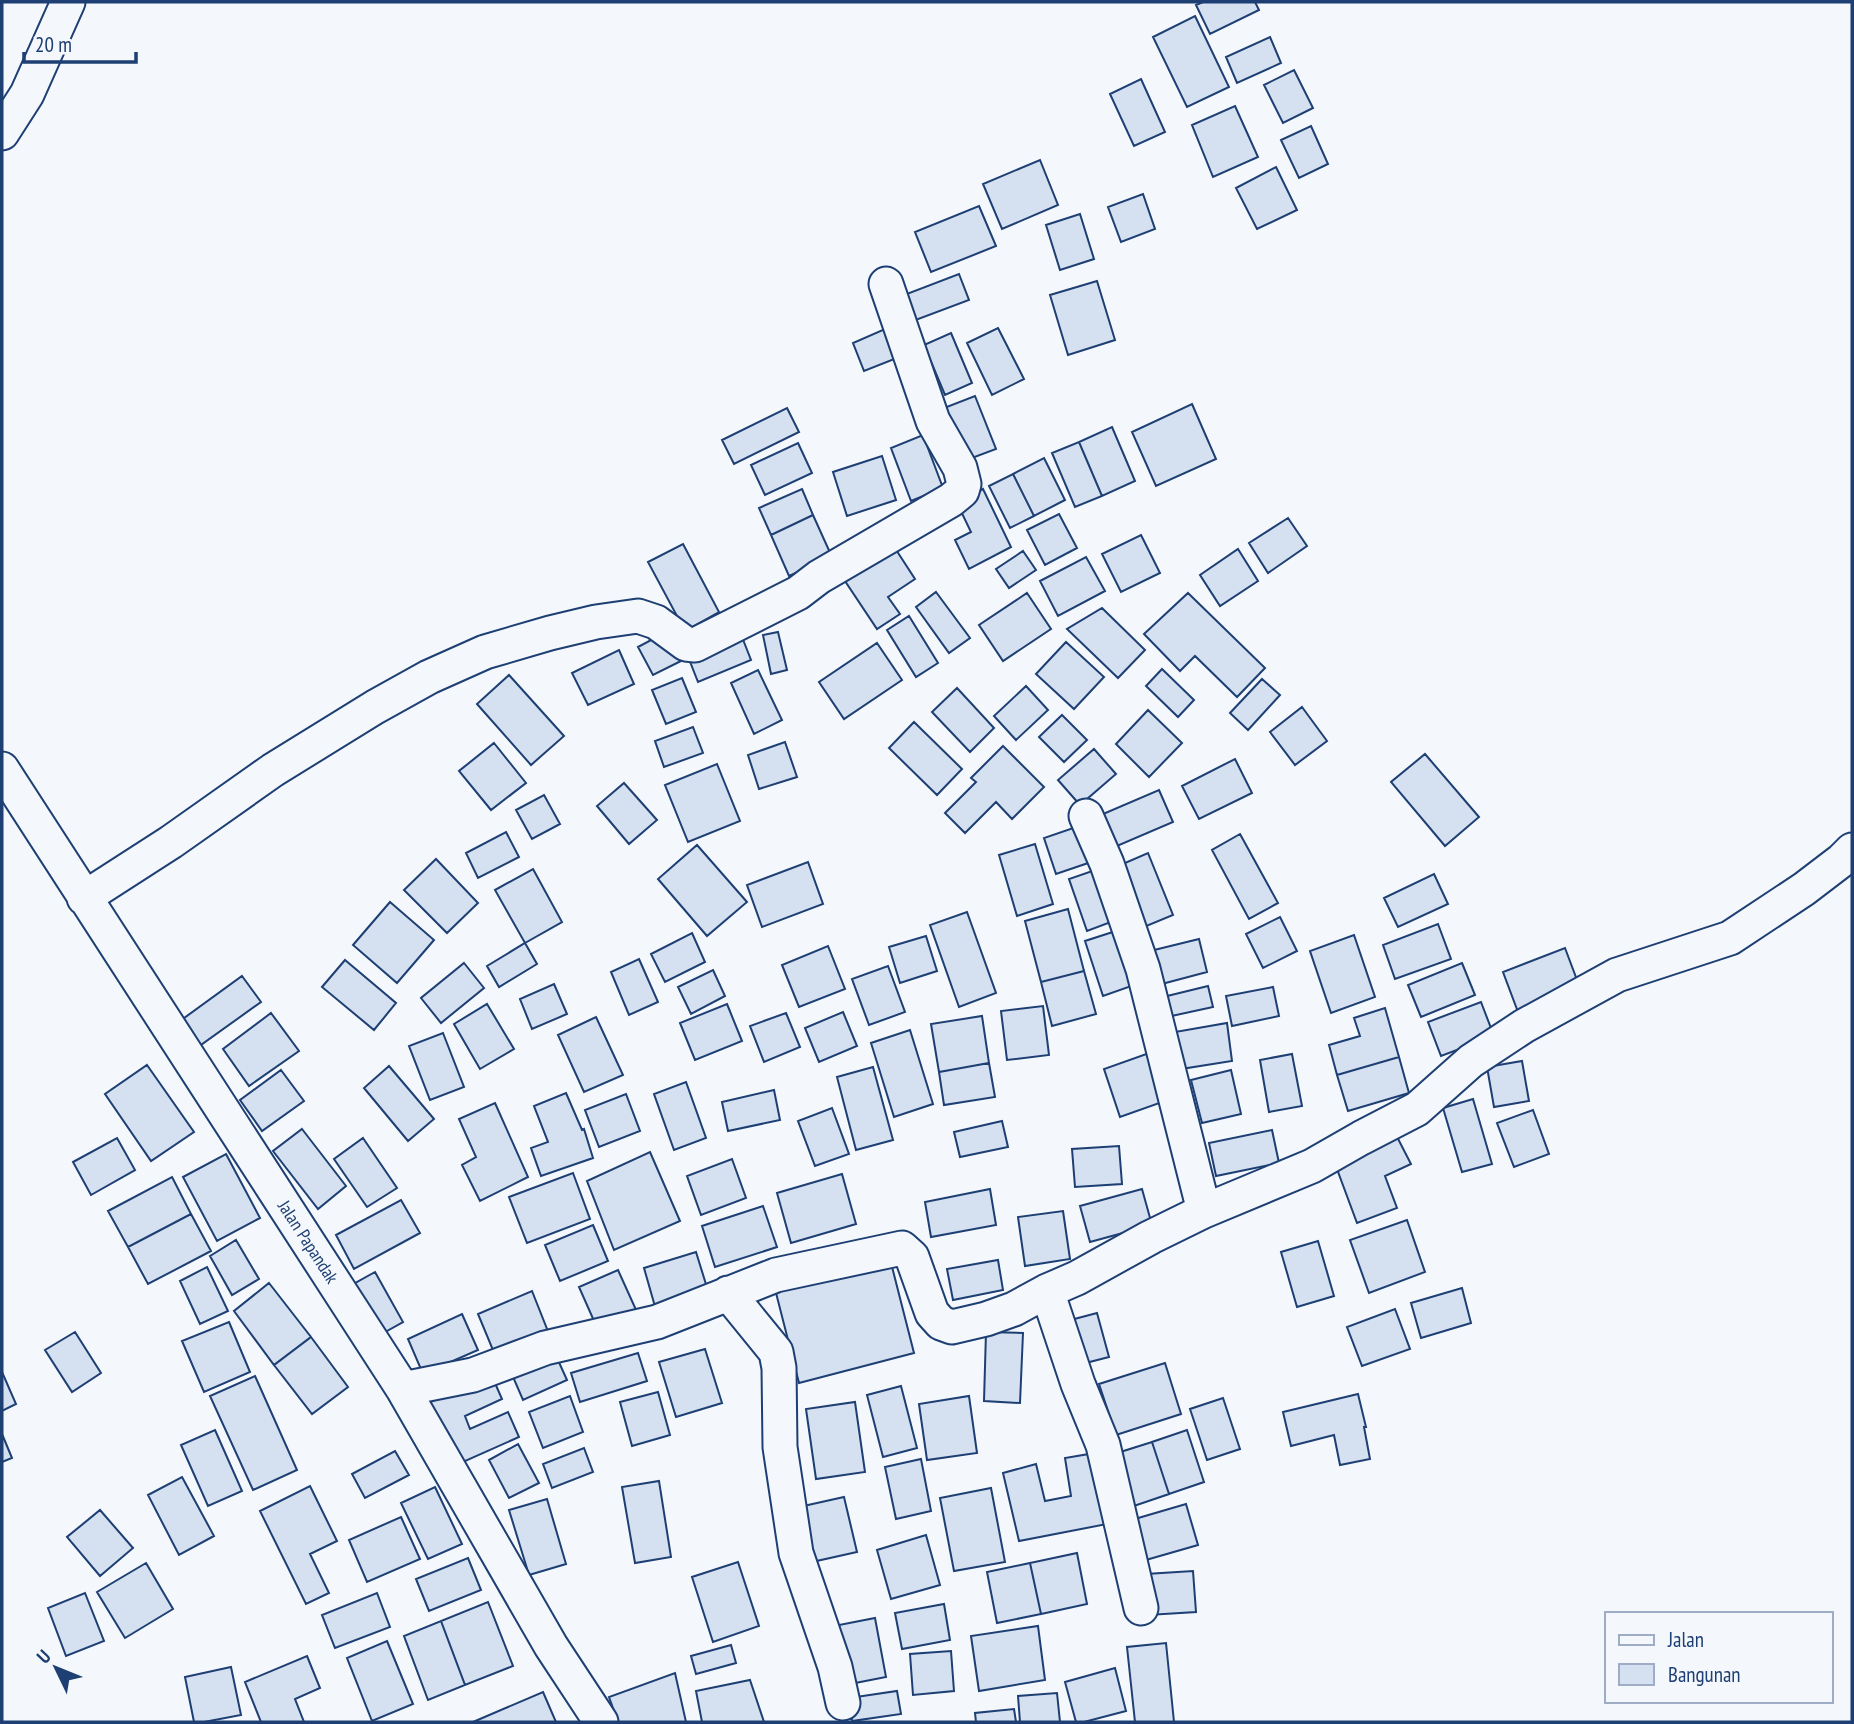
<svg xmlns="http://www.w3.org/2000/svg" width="1854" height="1724" viewBox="0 0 1854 1724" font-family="'PT Sans Narrow',sans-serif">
  <rect width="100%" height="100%" fill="#f4f7fb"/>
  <path fill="#d5e0f0" stroke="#1d3f73" stroke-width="2" d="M1203,2h52l4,8 -49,24 -14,-29z
    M1195,16l34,71 -42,20 -34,-70z
    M1270,37l11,26 -44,20 -11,-26z
    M1294,70l19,38 -30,15 -19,-38z
    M1141,79l24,53 -31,14 -24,-52z
    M1235,106l23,51 -45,20 -21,-52z
    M1311,126l17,38 -29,14 -18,-38z
    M1040,160l18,45 -56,24 -19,-45z
    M1276,167l21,43 -40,19 -21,-41z
    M1143,194l12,35 -34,13 -13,-35z
    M979,206l17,40 -65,26 -16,-40z
    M1080,214l14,45 -34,11 -14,-45z
    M959,274l10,26 -56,21 -9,-26z
    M1097,281l18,59 -47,15 -18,-60z
    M998,328l26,51 -32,16 -25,-52z
    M885,329l12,29 -33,13 -11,-28z
    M951,333l21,50 -27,12 -21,-50z
    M975,396l21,53 -32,12 -20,-53z
    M1192,404l24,55 -60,27 -24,-54z
    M787,408l12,24 -65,32 -12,-24z
    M1112,427l23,54 -33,15 -23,-54z
    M923,435l20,53 -32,13 -20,-53z
    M1079,442l23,54 -27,11 -23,-54z
    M798,443l14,30 -47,22 -14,-30z
    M882,456l14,44 -49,16 -14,-44z
    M1044,458l21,42 -31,16 -21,-42z
    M1013,474l21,42 -24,12 -21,-42z
    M802,489l11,26 -42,20 -12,-27z
    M983,489l28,58 -42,22 -14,-29 16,-8 -14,-29z
    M1059,514l18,34 -32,17 -18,-35z
    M813,515l19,42 -43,19 -18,-41z
    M1288,518l19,28 -39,27 -19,-30z
    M1141,535l19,38 -39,19 -19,-38z
    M891,542l24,37 -27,18 12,17 -23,15 -36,-54z
    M683,544l36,68 -34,19 -37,-69z
    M1238,549l20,32 -38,25 -20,-31z
    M1023,551l13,19 -27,18 -13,-19z
    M1086,557l19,34 -47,25 -18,-35z
    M936,592l34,46 -21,15 -33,-46z
    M1027,593l24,36 -48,32 -24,-36z
    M1188,593l77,75 -28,29 -42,-41 -15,15 -36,-37z
    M1102,608l43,42 -27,28 -51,-49z
    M909,616l29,47 -22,14 -29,-47z
    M666,632l15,29 -28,14 -15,-28z
    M778,632l9,38 -16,4 -8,-39z
    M742,637l9,23 -53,22 -9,-23z
    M1066,642l38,35 -30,32 -38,-35z
    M877,643l25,37 -58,39 -25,-37z
    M619,650l15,34 -46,21 -16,-32z
    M1162,669l32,31 -16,17 -32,-31z
    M758,670l24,50 -28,14 -23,-51z
    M509,675l55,61 -33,29 -54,-61z
    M682,678l14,34 -30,12 -14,-34z
    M1262,679l18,16 -32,35 -18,-17z
    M1026,686l22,24 -32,30 -22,-24z
    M957,688l37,40 -24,24 -38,-40z
    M1302,707l25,34 -32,24 -25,-33z
    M1148,710l34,33 -33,34 -33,-33z
    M1062,715l25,25 -23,22 -25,-25z
    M914,722l48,47 -25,26 -48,-47z
    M693,727l10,26 -39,14 -9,-26z
    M785,742l12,35 -38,12 -11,-34z
    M494,743l32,40 -35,27 -32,-39z
    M1003,746l41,41 -32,32 -16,-17 -31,31 -20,-20 31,-31 -5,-4z
    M1094,749l22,25 -36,31 -22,-25z
    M1425,754l54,63 -34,29 -54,-64z
    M1235,759l17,34 -53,26 -17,-33z
    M717,764l23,57 -52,21 -23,-57z
    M624,783l33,37 -28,24 -32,-38z
    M1159,790l14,32 -56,24 -14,-32z
    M544,795l16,29 -28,15 -16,-29z
    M1082,825l12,36 -38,13 -12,-36z
    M506,832l13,25 -41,21 -12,-25z
    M1240,834l38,69 -29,16 -37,-69z
    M1035,844l18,60 -36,12 -18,-61z
    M697,845l50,57 -40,34 -49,-57z
    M1148,853l25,62 -29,12 -26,-61z
    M436,859l42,44 -31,30 -43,-43z
    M808,862l15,42 -61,23 -15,-42z
    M1101,868l18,51 -32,12 -18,-52z
    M533,869l29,53 -37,21 -30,-53z
    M1434,874l14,30 -50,23 -14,-29z
    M390,902l44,38 -37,43 -44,-38z
    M1068,909l16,62 -43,11 -16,-61z
    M967,912l29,81 -37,14 -29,-82z
    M1280,917l17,34 -34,17 -17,-34z
    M1438,924l13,35 -56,20 -12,-34z
    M1122,929l18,54 -37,13 -18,-55z
    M692,933l13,29 -40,20 -14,-28z
    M1354,935l21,62 -44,16 -21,-62z
    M926,936l11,35 -37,12 -11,-36z
    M1199,939l8,33 -49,13 -8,-34z
    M525,943l12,21 -38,23 -12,-21z
    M828,946l17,43 -46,18 -17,-42z
    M1565,948l15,40 -62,24 -15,-40z
    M639,959l19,43 -29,13 -18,-43z
    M345,960l51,43 -22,27 -52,-43z
    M464,963l20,25 -43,35 -20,-25z
    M1462,963l13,32 -54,22 -13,-32z
    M888,966l17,46 -36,13 -17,-46z
    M713,970l12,26 -34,18 -13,-27z
    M1084,971l12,43 -44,12 -11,-44z
    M242,976l19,26 -63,45 -18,-26z
    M554,984l13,30 -35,15 -12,-30z
    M1208,986l5,21 -46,10 -4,-20z
    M1273,987l6,29 -47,10 -6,-30z
    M1481,1002l13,34 -53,20 -13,-34z
    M487,1004l27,45 -34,20 -26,-45z
    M727,1004l15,37 -47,19 -15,-37z
    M1043,1006l6,49 -42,5 -6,-49z
    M1385,1008l14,49 -62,18 -8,-30 31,-9 -6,-18z
    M843,1012l14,34 -38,16 -14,-34z
    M271,1013l28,38 -50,35 -26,-37z
    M786,1013l14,34 -36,15 -14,-36z
    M982,1016l7,47 -50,9 -8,-48z
    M596,1017l27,58 -39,17 -26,-57z
    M1227,1023l5,38 -51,8 -6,-37z
    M910,1030l23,74 -39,13 -23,-74z
    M443,1033l21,54 -34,13 -21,-54z
    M1152,1052l16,48 -48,17 -16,-48z
    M1292,1054l10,52 -33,6 -9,-52z
    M1399,1057l10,36 -61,18 -11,-36z
    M1522,1061l7,40 -35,6 -7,-40z
    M989,1063l6,34 -51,8 -5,-33z
    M147,1065l47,67 -43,29 -46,-67z
    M389,1066l45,53 -26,22 -44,-53z
    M873,1067l20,73 -37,10 -19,-73z
    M281,1070l23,31 -42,30 -22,-31z
    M1231,1070l10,44 -39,9 -11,-43z
    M686,1082l20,56 -32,12 -20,-56z
    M774,1090l6,30 -52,11 -6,-29z
    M566,1093l16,37 2,-1 9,29 -52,18 -10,-28 17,-6 -14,-36z
    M626,1094l14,37 -41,16 -14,-37z
    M1473,1099l19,65 -30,8 -19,-64z
    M495,1103l33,74 -48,24 -18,-36 14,-8 -17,-38z
    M832,1108l17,46 -34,12 -17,-45z
    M1533,1110l16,44 -35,13 -17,-44z
    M1002,1121l6,26 -48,10 -6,-25z
    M302,1129l44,57 -28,23 -45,-58z
    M1272,1130l7,33 -63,13 -7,-33z
    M1394,1131l17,33 -26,12 12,32 -40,15 -23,-62z
    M117,1138l18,32 -44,25 -18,-33z
    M363,1138l34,50 -30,19 -33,-48z
    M1119,1146l3,38 -47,3 -3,-38z
    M650,1152l30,69 -66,29 -27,-69z
    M226,1154l34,64 -43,23 -34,-64z
    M732,1159l14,39 -45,17 -14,-39z
    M573,1173l17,46 -63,24 -18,-46z
    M842,1174l14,50 -65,19 -14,-50z
    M172,1177l19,37 -63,33 -20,-36z
    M990,1189l6,36 -65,12 -6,-35z
    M1142,1189l10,36 -62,17 -10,-36z
    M401,1200l19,33 -66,36 -18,-34z
    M763,1206l14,41 -62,20 -13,-41z
    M1063,1211l7,48 -45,7 -7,-49z
    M191,1214l20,37 -63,33 -20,-37z
    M1407,1220l18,52 -56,21 -19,-53z
    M593,1225l15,36 -48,20 -15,-36z
    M236,1240l23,39 -27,16 -22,-39z
    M1318,1241l16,55 -37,11 -16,-55z
    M696,1252l13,42 -53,16 -12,-42z
    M889,1255l25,98 -115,30 -25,-98z
    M998,1260l5,30 -50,10 -6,-31z
    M207,1267l21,44 -28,13 -20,-43z
    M618,1270l19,42 -39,18 -19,-43z
    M375,1272l28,50 -25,14 -28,-50z
    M269,1283l42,54 -37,28 -40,-54z
    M1462,1288l9,35 -50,15 -10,-35z
    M532,1291l17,43 -54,21 -17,-41z
    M1395,1309l15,40 -48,17 -15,-39z
    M1097,1313l12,44 -35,9 -11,-44z
    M462,1314l16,36 -55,24 -15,-35z
    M229,1322l21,50 -46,20 -22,-51z
    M75,1332l26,41 -29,19 -27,-42z
    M986,1332l37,1 -3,70 -36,-2z
    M311,1337l37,50 -36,27 -38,-49z
    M553,1349l14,31 -44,20 -13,-30z
    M705,1349l17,54 -46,14 -17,-55z
    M638,1353l9,28 -67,21 -9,-29z
    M1165,1363l16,51 -65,21 -17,-51z
    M2,1372l14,32 -14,7z
    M491,1374l11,25 -37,17 5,13 38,-17 11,25 -65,29 -28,-62z
    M255,1376l42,94 -44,20 -43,-94z
    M901,1386l16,62 -34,9 -16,-62z
    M658,1392l12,43 -38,11 -12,-44z
    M1358,1394l8,33h-2l6,32 -30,6 -6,-30 -43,11 -8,-34z
    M570,1396l13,36 -40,16 -14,-36z
    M969,1396l8,57 -50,7 -8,-56z
    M1223,1398l17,51 -33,11 -17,-51z
    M855,1402l10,70 -49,7 -10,-70z
    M215,1430l27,61 -34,15 -27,-61z
    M1187,1430l17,52 -35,12 -17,-52z
    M2,1434l10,24 -10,4z
    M1152,1442l17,52 -38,13 -17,-53z
    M518,1444l21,39 -30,15 -20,-38z
    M584,1448l9,24 -41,16 -9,-24z
    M395,1451l14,24 -44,23 -13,-24z
    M1095,1453l12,71 -88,17 -16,-68 33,-9 9,37 26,-5 -6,-38z
    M921,1459l10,52 -35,8 -11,-52z
    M182,1477l32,59 -35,19 -31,-60z
    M659,1481l12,76 -36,6 -13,-76z
    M310,1486l27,55 -27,13 19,39 -23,11 -46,-93z
    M435,1487l27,57 -34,15 -27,-56z
    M991,1488l14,74 -51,9 -14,-73z
    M844,1497l13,55 -45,10 -13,-55z
    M547,1499l19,65 -37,11 -20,-65z
    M1186,1504l12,41 -59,17 -11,-41z
    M100,1510l33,38 -33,28 -33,-39z
    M401,1517l19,42 -53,23 -18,-42z
    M926,1535l14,50 -49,14 -14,-49z
    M1077,1553l10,51 -46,10 -11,-51z
    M468,1558l13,32 -52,21 -13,-32z
    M738,1562l21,64 -46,16 -21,-65z
    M146,1563l27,46 -48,29 -28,-46z
    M1030,1563l11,51 -44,9 -10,-51z
    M1193,1571l3,41 -48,3 -2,-41z
    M85,1593l19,48 -38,15 -18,-48z
    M377,1593l13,34 -55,21 -13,-33z
    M488,1602l25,64 -48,19 -24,-64z
    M944,1604l6,36 -48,9 -7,-36z
    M875,1618l11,59 -36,7 -11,-59z
    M441,1621l24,64 -37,15 -24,-64z
    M1038,1626l7,54 -66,11 -8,-55z
    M387,1641l26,63 -41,17 -25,-63z
    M1166,1643l8,79h-39l-8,-75z
    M731,1645l5,18 -40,11 -5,-18z
    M951,1651l3,40 -41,4 -3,-41z
    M307,1656l13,32 -25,11 9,23h-43l-16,-40z
    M231,1667l10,48 -37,7h-10l-9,-45z
    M1115,1668l11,43 -42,11h-8l-11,-40z
    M675,1673l11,49h-68l-9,-25z
    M750,1680l14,42h-62l-6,-31z
    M897,1691l4,23 -49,7 -3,-23z
    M543,1692l13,30h-83z
    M1057,1693l3,29h-40l-2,-26z
    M1014,1709l2,13h-40l-1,-9z"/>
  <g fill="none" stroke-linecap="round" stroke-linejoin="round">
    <defs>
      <path id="minor" d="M2,133l25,-39 41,-92
        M2,769l401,620 148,257 50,76
        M1086,816l21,48 36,105 61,242
        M84,898l87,-56 102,-72 102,-63 54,-30 56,-25 65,-19 46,-11 42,-6 18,6 30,22 9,1 103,-52 21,-16 132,-77 11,-9 2,-7 -4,-16 -27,-47 -47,-137
        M1047,1291l31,93 25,61 38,163
        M728,1293l48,59 3,16 1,79 16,106 39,114 8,36
        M403,1389l70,-14 72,-27 112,-26 119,-47 126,-27 10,9 20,56 9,10 11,4 34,-8 28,-10 33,-18 30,-13 74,-41 53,-26 108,-45 49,-28 56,-29 54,-48 53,-35 93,-51 113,-37 74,-49 38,-29 10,-10"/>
    </defs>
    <use href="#minor" stroke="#1d3f73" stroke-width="37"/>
    <use href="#minor" stroke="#f4f7fb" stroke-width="33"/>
  </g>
  <g text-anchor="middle" stroke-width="5" stroke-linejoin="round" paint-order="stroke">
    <g font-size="18" fill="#1d3f73" stroke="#f4f7fb">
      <text transform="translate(308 1242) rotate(57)" y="6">Jalan Papandak</text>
    </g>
  </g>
  <rect width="1854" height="1724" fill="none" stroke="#1d3f73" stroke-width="7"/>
  <rect x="1605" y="1612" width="228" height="91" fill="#f4f7fb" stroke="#9eadc5" stroke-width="2"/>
  <rect x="1619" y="1635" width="35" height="10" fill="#f4f7fb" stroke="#9eadc5" stroke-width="2"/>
  <text x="1668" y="1647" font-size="21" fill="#1d3f73">Jalan</text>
  <rect x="1619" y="1664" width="35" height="21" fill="#d5e0f0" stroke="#9eadc5" stroke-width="2"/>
  <text x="1668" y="1682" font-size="21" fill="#1d3f73">Bangunan</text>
  <g transform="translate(56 1668) rotate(313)" stroke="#f4f7fb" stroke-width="5" paint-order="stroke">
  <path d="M0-5L12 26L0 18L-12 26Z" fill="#1d3f73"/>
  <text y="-10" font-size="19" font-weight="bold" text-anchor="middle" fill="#1d3f73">U</text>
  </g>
  <path d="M24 52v10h112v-10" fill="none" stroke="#1d3f73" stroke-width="3.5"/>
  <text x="35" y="52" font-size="21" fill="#1d3f73" stroke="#f4f7fb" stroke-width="5" paint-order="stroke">20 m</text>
</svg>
